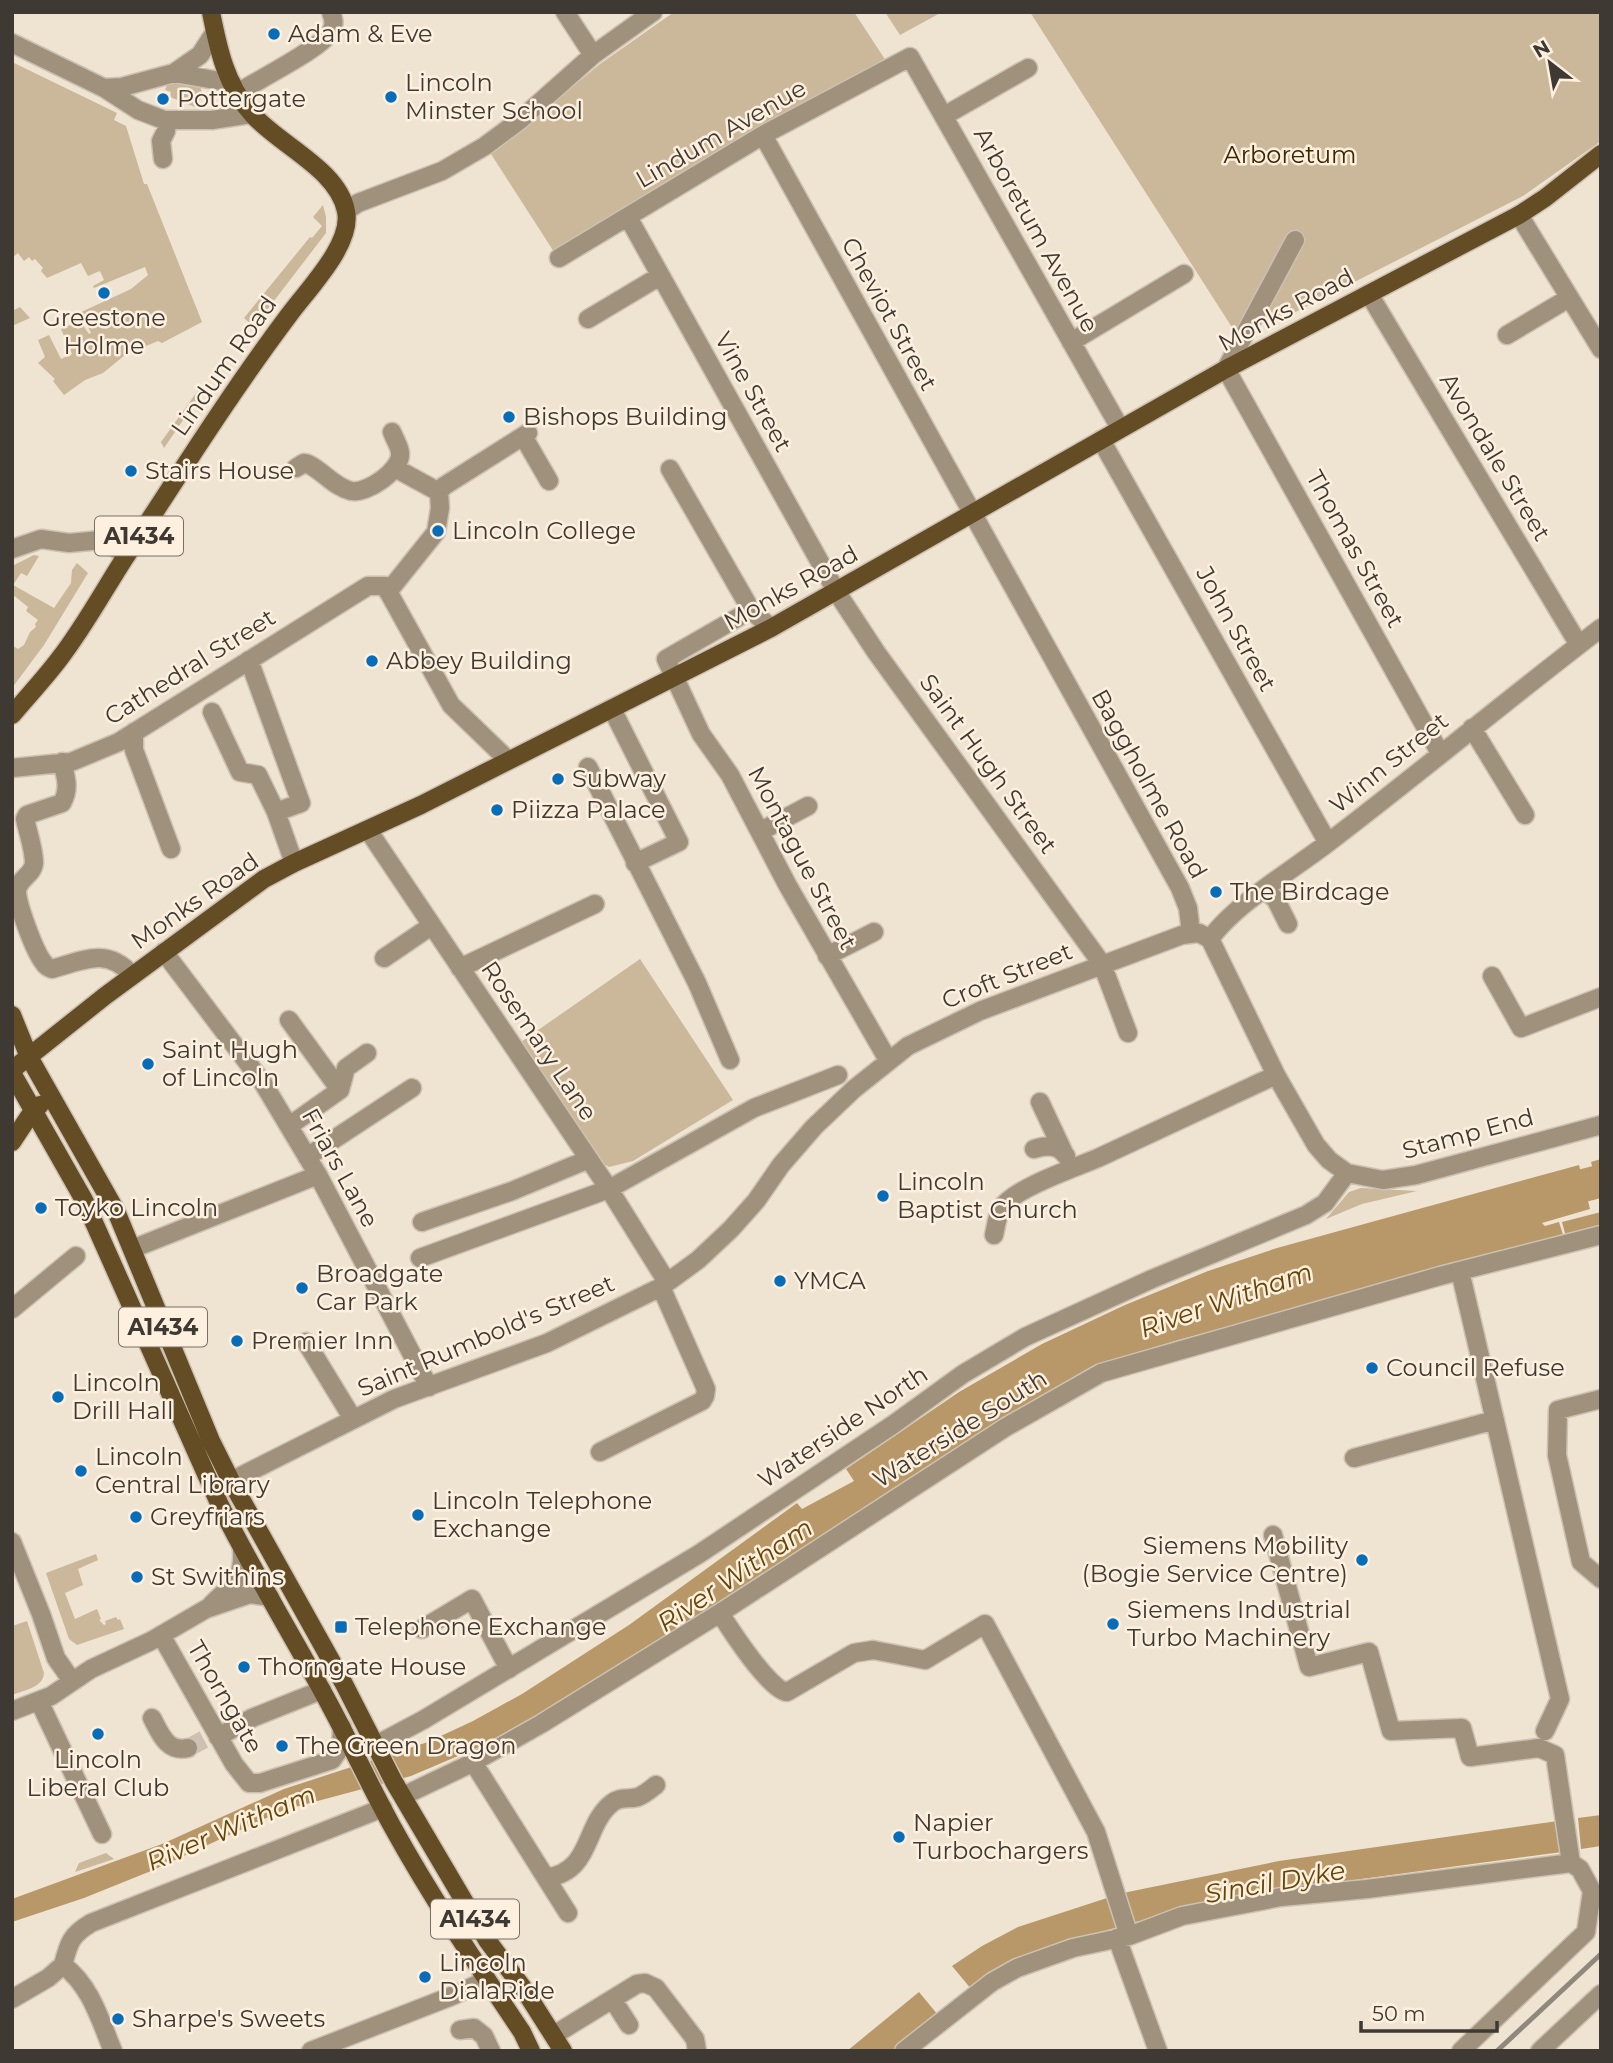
<svg xmlns="http://www.w3.org/2000/svg" width="1613" height="2063" viewBox="0 0 1613 2063" font-family="Montserrat,sans-serif">
  <rect width="100%" height="100%" fill="#efe3d2"/>
  <path fill="#cbb79a" d="M674,12h180l32,49 -330,194 -65,-101 109,-90z
    M885,12h57l-42,23z
    M1030,12h571v129l-78,55 -249,127 -27,-6 -12,15z
    M12,62l105,51 -3,7 12,6 18,58h3l55,138 -40,21 -4,-2 -26,11 -2,-1 -27,22 -18,7 -21,15 -11,-14 2,-2 -17,-16 7,-6 -7,-17 11,-5 12,24 11,-5 -11,-25 19,-8 9,13 2,-1 -7,-15h-3l-2,-5 52,-24 17,-14 -3,-8 -51,21 -1,-2 11,-6 -4,-9 -12,5 -7,-13 -34,15 -6,-7 2,-3 -8,-9 -3,2 -3,-4 -5,4 -6,-8 -6,5z
    M171,82l28,4c6,7 2,14 -4,21l-25,-10 1,-5 -6,-2 2,-5 -5,-2z
    M323,205l3,12v16l-72,94 -10,-9 66,-81 2,1 10,-12 -9,-9z
    M20,307l10,11 -18,8v-15z
    M199,389l4,2 -39,57 -3,-6z
    M34,555l5,1 -12,20 -6,-3 -8,12 41,23 17,-25 1,-13 5,-7 11,10 -44,72 -32,43v-43l6,4 6,-4 6,-13 6,-5 -1,-3 3,-4 -12,-9 2,-4 -16,-13v-28z
    M640,959l93,141 -100,61 -24,6 -10,-6 -78,-119z
    M1361,1188l56,3 -55,13 -36,15 23,-27z
    M96,1554l2,6 -20,9 5,16 -18,8 10,26 22,-10 4,10 -2,1 5,5 2,-1 -1,-3 11,-4 2,3 2,-1 4,10 -47,16 -8,-6 -23,-66z
    M27,1621l17,52c-1,15 -20,17 -32,22v-69z
    M106,1853l8,6 -39,13 4,-9z"/>
  <path fill="#b89868" d="M1601,1159v40l-10,-37z
    M1579,1165l11,44 -48,14 3,3 14,-4 5,16 -382,101 -67,20 -38,16 -284,179 -111,73 -177,109 -94,40 -127,34 -133,61 -67,27 -72,24v-23l150,-55 122,-55 144,-47 45,-21 49,-27 107,-69 168,-122 5,6 52,-28 -8,-12 113,-77 83,-48 83,-39 83,-34 69,-23z
    M1601,1212v15l-35,10 -4,-15z
    M1601,1815v31l-20,3 -3,-31z
    M1558,1821l4,31 -230,31 -197,39 -12,-29 156,-32z
    M1107,1898l11,29 -44,13 -102,50 -20,-24 30,-20 36,-19z
    M919,1992l19,23 -44,36h-47z"/>
  <g fill="none" stroke-linecap="round" stroke-linejoin="round">
    <path stroke="#b89868" stroke-width="33" d="M1542,1196l59,-15"/>
    <path stroke="#ccc1b2" stroke-width="18" stroke-dasharray="18 9" stroke-linecap="butt" d="M188,1748l17,-9"/>
    <defs>
      <path id="minor" d="M565,12l28,43
        M12,43l92,45 34,22 26,10h48l39,-6
        M174,73l26,-18 15,-23
        M104,88l18,-1 52,-14 58,10
        M237,93c21,-13 81,-43 93,-60 5,-7 4,-13 1,-21
        M944,116l84,-48
        M763,135l417,753 8,20 3,25
        M163,159l-2,-18 5,-10 1,-10
        M346,211l12,-8 84,-32 43,-25 35,-26 73,-65 60,-43
        M1519,215l82,134
        M628,217l208,374 40,61 226,312 26,69
        M1295,240l-69,129 214,384
        M559,258l204,-123 147,-78 210,371
        M1369,294l210,351
        M588,319l72,-43
        M1507,335l62,-37
        M1071,342l113,-68
        M523,436l26,45
        M1101,440l227,403
        M296,468l8,-5 4,1c15,7 26,23 43,27 16,3 51,-21 49,-38 0,-6 -6,-15 -8,-21
        M395,468l44,24
        M670,469l81,141
        M12,549l29,-10 28,4 32,-3 26,15
        M388,592l48,-60 4,-24 -1,-16 5,-6 84,-53
        M771,628l-20,-18 -85,49 35,75 29,41 58,111 100,174
        M249,660l52,143 -25,9
        M612,709l67,133 -44,21
        M212,712l28,60 18,3 18,37 18,51
        M1472,728l53,87
        M134,732v18l37,99
        M62,762c4,15 8,27 0,41l-35,12 -2,4c3,14 9,30 9,44 -1,12 -16,16 -17,28 0,13 18,62 27,72 2,4 4,4 8,6 32,-9 55,-22 80,6
        M588,767l109,216 33,77
        M12,768l59,-6 48,-20 249,-156h17l66,119 57,55
        M368,830l241,359 58,93
        M761,831l47,-25
        M1265,889l11,11 12,24
        M1210,939c25,-35 84,-70 119,-97 92,-70 180,-144 272,-214
        M164,952l99,131 55,92 111,212
        M827,956l47,-24
        M384,958l47,-32
        M460,968l135,-64
        M1492,976l29,52 80,-31
        M289,1020l51,70
        M1040,1102l23,49
        M289,1126l51,-36 6,-22 21,-15
        M1034,1149c12,-4 25,-5 32,7
        M307,1157l105,-69
        M422,1222l90,-31 77,-32
        M994,1235c2,-8 3,-19 7,-26 10,-20 76,-42 97,-51l178,-83
        M132,1249l186,-74
        M420,1258l189,-69 145,-81 84,-33
        M1460,1271l100,428 -15,32
        M12,1309l64,-53
        M306,1342l47,77
        M1601,1399l-43,11 -1,45 24,107 20,17
        M600,1452l102,-51 3,-5 1,-7 -45,-102
        M1354,1458l141,-38
        M231,1481l163,-82 153,-56 114,-56 37,-27 33,-31 25,-28 25,-36 33,-38 40,-38 54,-43 72,-35 202,-76 17,-2 11,6 66,136 40,70 13,15 18,13 36,7 33,-5 185,-50
        M1273,1535l36,132 60,-15 22,79 71,-3 8,29 69,-9 16,7 16,108
        M12,1542l29,72 15,44 16,23
        M211,1605c20,-20 33,-24 31,-54
        M720,1613c10,16 50,78 67,79l67,-39 19,-3 52,10 60,-36 111,208 33,104
        M422,1629l50,-30 37,70
        M161,1635l73,129 15,19h11l72,-23 9,-13 1,-20
        M39,1701l63,133
        M12,1711l39,-15 40,-27 60,-28 55,-32 44,-15 20,3
        M152,1718c8,15 15,35 36,30
        M218,1737l34,-19 70,-28
        M374,1746l49,-26 276,-166 195,-130 69,-50 62,-37 127,-58 154,-64 19,-12 22,-30
        M473,1762l95,151
        M403,1796l67,-32 71,-40 179,-111 286,-186 95,-54 339,-97 161,-41
        M546,1878c47,-7 37,-52 66,-75 9,-7 15,-3 26,-6 6,-2 13,-8 18,-12
        M1117,1938l41,113
        M63,1965c6,-23 8,-30 28,-42l292,-115
        M63,1965c28,21 37,55 50,86
        M12,1999l36,-21 15,-13
        M613,2000l16,25
        M460,2030l14,-2 10,8 7,15
        M554,2035l83,-51 8,-1 11,5 39,51 2,12
        M311,2051l141,-55 35,-16
        M904,2051l88,-69 25,-14 56,-20 56,-12 53,-20 99,-19 86,-8 204,-26 9,6 12,22 -6,41 -125,119
        M1540,2051l61,-57"/>
      <path id="major" d="M12,715c16,-19 33,-37 48,-57 24,-31 44,-68 66,-102 53,-81 105,-164 163,-241 19,-26 64,-71 57,-104 -8,-42 -67,-66 -94,-97 -26,-28 -34,-66 -41,-102
        M12,1015l17,42 87,154 95,230 20,40 112,201 51,100 93,158 36,48 40,63
        M12,1070l93,-74 159,-117 30,-16 127,-58 350,-177 455,-259 293,-154 26,-17 56,-44
        M12,1073l72,127 135,303c33,67 72,130 107,195 23,42 43,86 66,128 39,71 85,139 130,206l9,19
        M12,1142l20,-30 8,-7"/>
    </defs>
    <use href="#minor" stroke="#ccc1b2" stroke-width="21"/>
    <use href="#major" stroke="#ccc1b2" stroke-width="21"/>
    <use href="#minor" stroke="#9f917c" stroke-width="18"/>
    <use href="#major" stroke="#644c25" stroke-width="18"/>
    <path stroke="#90887c" stroke-width="5" d="M1497,2051l104,-97"/>
  </g>
  <g fill="#086db9" stroke="#fdf0df" stroke-width="2.5">
    <circle cx="274" cy="34" r="7"/>
    <circle cx="391" cy="97" r="7"/>
    <circle cx="163" cy="99" r="7"/>
    <circle cx="104" cy="293" r="7"/>
    <circle cx="509" cy="417" r="7"/>
    <circle cx="131" cy="471" r="7"/>
    <circle cx="438" cy="531" r="7"/>
    <circle cx="372" cy="661" r="7"/>
    <circle cx="558" cy="779" r="7"/>
    <circle cx="497" cy="810" r="7"/>
    <circle cx="1216" cy="892" r="7"/>
    <circle cx="148" cy="1064" r="7"/>
    <circle cx="883" cy="1196" r="7"/>
    <circle cx="41" cy="1208" r="7"/>
    <circle cx="780" cy="1281" r="7"/>
    <circle cx="302" cy="1288" r="7"/>
    <circle cx="237" cy="1341" r="7"/>
    <circle cx="1372" cy="1368" r="7"/>
    <circle cx="58" cy="1397" r="7"/>
    <circle cx="81" cy="1471" r="7"/>
    <circle cx="418" cy="1515" r="7"/>
    <circle cx="136" cy="1517" r="7"/>
    <circle cx="1362" cy="1560" r="7"/>
    <circle cx="137" cy="1577" r="7"/>
    <circle cx="1113" cy="1624" r="7"/>
    <rect x="334" y="1620" width="14" height="14" rx="3.5"/>
    <circle cx="244" cy="1667" r="7"/>
    <circle cx="98" cy="1734" r="7"/>
    <circle cx="282" cy="1746" r="7"/>
    <circle cx="899" cy="1837" r="7"/>
    <circle cx="425" cy="1977" r="7"/>
    <circle cx="118" cy="2019" r="7"/>
  </g>
  <g text-anchor="middle" stroke-width="5" stroke-linejoin="round" paint-order="stroke">
    <g fill="#fdf0df" stroke="#777066" stroke-width="2">
      <rect x="95" y="516.5" width="88" height="39" rx="5"/>
      <rect x="119" y="1307.5" width="88" height="39" rx="5"/>
      <rect x="431" y="1899.5" width="88" height="39" rx="5"/>
    </g>
    <g font-size="23" font-weight="bold" fill="#3e3932">
      <text x="139" y="544">A1434</text>
      <text x="163" y="1335">A1434</text>
      <text x="475" y="1927">A1434</text>
    </g>
    <g font-size="24" fill="#3e3932" stroke="#fdf0df" text-anchor="start">
      <text x="288" y="42">Adam &amp; Eve</text>
      <text x="405" y="91">Lincoln<tspan x="405" dy="28">Minster School</tspan></text>
      <text x="177" y="107">Pottergate</text>
      <text x="104" y="326" text-anchor="middle">Greestone<tspan x="104" dy="28">Holme</tspan></text>
      <text x="523" y="425">Bishops Building</text>
      <text x="145" y="479">Stairs House</text>
      <text x="452" y="539">Lincoln College</text>
      <text x="386" y="669">Abbey Building</text>
      <text x="572" y="787">Subway</text>
      <text x="511" y="818">Piizza Palace</text>
      <text x="1230" y="900">The Birdcage</text>
      <text x="162" y="1058">Saint Hugh<tspan x="162" dy="28">of Lincoln</tspan></text>
      <text x="897" y="1190">Lincoln<tspan x="897" dy="28">Baptist Church</tspan></text>
      <text x="55" y="1216">Toyko Lincoln</text>
      <text x="316" y="1282">Broadgate<tspan x="316" dy="28">Car Park</tspan></text>
      <text x="794" y="1289">YMCA</text>
      <text x="251" y="1349">Premier Inn</text>
      <text x="1386" y="1376">Council Refuse</text>
      <text x="72" y="1391">Lincoln<tspan x="72" dy="28">Drill Hall</tspan></text>
      <text x="95" y="1465">Lincoln<tspan x="95" dy="28">Central Library</tspan></text>
      <text x="432" y="1509">Lincoln Telephone<tspan x="432" dy="28">Exchange</tspan></text>
      <text x="150" y="1525">Greyfriars</text>
      <text x="1348" y="1554" text-anchor="end">Siemens Mobility<tspan x="1348" dy="28">(Bogie Service Centre)</tspan></text>
      <text x="151" y="1585">St Swithins</text>
      <text x="1127" y="1618">Siemens Industrial<tspan x="1127" dy="28">Turbo Machinery</tspan></text>
      <text x="355" y="1635">Telephone Exchange</text>
      <text x="258" y="1675">Thorngate House</text>
      <text x="296" y="1754">The Green Dragon</text>
      <text x="98" y="1768" text-anchor="middle">Lincoln<tspan x="98" dy="28">Liberal Club</tspan></text>
      <text x="913" y="1831">Napier<tspan x="913" dy="28">Turbochargers</tspan></text>
      <text x="439" y="1971">Lincoln<tspan x="439" dy="28">DialaRide</tspan></text>
      <text x="132" y="2027">Sharpe's Sweets</text>
    </g>
    <g font-size="24" fill="#3e3932" stroke="#fdf0df">
      <text transform="translate(721 134) rotate(-30)" y="8">Lindum Avenue</text>
      <text transform="translate(1036 230) rotate(61)" y="8">Arboretum Avenue</text>
      <text transform="translate(1286 310) rotate(-28)" y="8">Monks Road</text>
      <text transform="translate(889 314) rotate(61)" y="8">Cheviot Street</text>
      <text transform="translate(224 366) rotate(-55)" y="8">Lindum Road</text>
      <text transform="translate(753 392) rotate(61)" y="8">Vine Street</text>
      <text transform="translate(1495 457) rotate(59)" y="8">Avondale Street</text>
      <text transform="translate(1355 549) rotate(61)" y="8">Thomas Street</text>
      <text transform="translate(791 588) rotate(-29)" y="8">Monks Road</text>
      <text transform="translate(1236 629) rotate(61)" y="8">John Street</text>
      <text transform="translate(190 667) rotate(-32)" y="8">Cathedral Street</text>
      <text transform="translate(1389 763) rotate(-39)" y="8">Winn Street</text>
      <text transform="translate(988 764) rotate(54)" y="8">Saint Hugh Street</text>
      <text transform="translate(1149 784) rotate(61)" y="8">Baggholme Road</text>
      <text transform="translate(802 858) rotate(62)" y="8">Montague Street</text>
      <text transform="translate(195 901) rotate(-35)" y="8">Monks Road</text>
      <text transform="translate(1007 976) rotate(-22)" y="8">Croft Street</text>
      <text transform="translate(539 1041) rotate(56)" y="8">Rosemary Lane</text>
      <text transform="translate(1468 1134) rotate(-15)" y="8">Stamp End</text>
      <text transform="translate(340 1168) rotate(61)" y="8">Friars Lane</text>
      <text transform="translate(486 1336) rotate(-23)" y="8">Saint Rumbold's Street</text>
      <text transform="translate(843 1427) rotate(-34)" y="8">Waterside North</text>
      <text transform="translate(960 1429) rotate(-32)" y="8">Waterside South</text>
      <text transform="translate(225 1697) rotate(60)" y="8">Thorngate</text>
    </g>
    <g font-size="24" fill="#3c2600" stroke="#fdf0df">
      <text x="1290" y="163">Arboretum</text>
    </g>
    <g font-size="26" font-style="italic" fill="#654506" stroke="#fdf0df">
      <text transform="translate(1226 1300) rotate(-19)" y="9">River Witham</text>
      <text transform="translate(735 1575) rotate(-34)" y="9">River Witham</text>
      <text transform="translate(231 1828) rotate(-23)" y="9">River Witham</text>
      <text transform="translate(1275 1882) rotate(-10)" y="9">Sincil Dyke</text>
    </g>
  </g>
  <rect width="1613" height="2063" fill="none" stroke="#3e3932" stroke-width="28"/>
  <g transform="translate(1550 63) rotate(329)" stroke="#fdf0df" stroke-width="5" paint-order="stroke">
  <path d="M0-5L12 26L0 18L-12 26Z" fill="#3e3932"/>
  <text y="-10" font-size="19" font-weight="bold" text-anchor="middle" fill="#3e3932">N</text>
  </g>
  <path d="M1361 2021v10h136v-10" fill="none" stroke="#3e3932" stroke-width="3.5"/>
  <text x="1372" y="2021" font-size="21" fill="#3e3932" stroke="#fdf0df" stroke-width="5" paint-order="stroke">50 m</text>
</svg>
